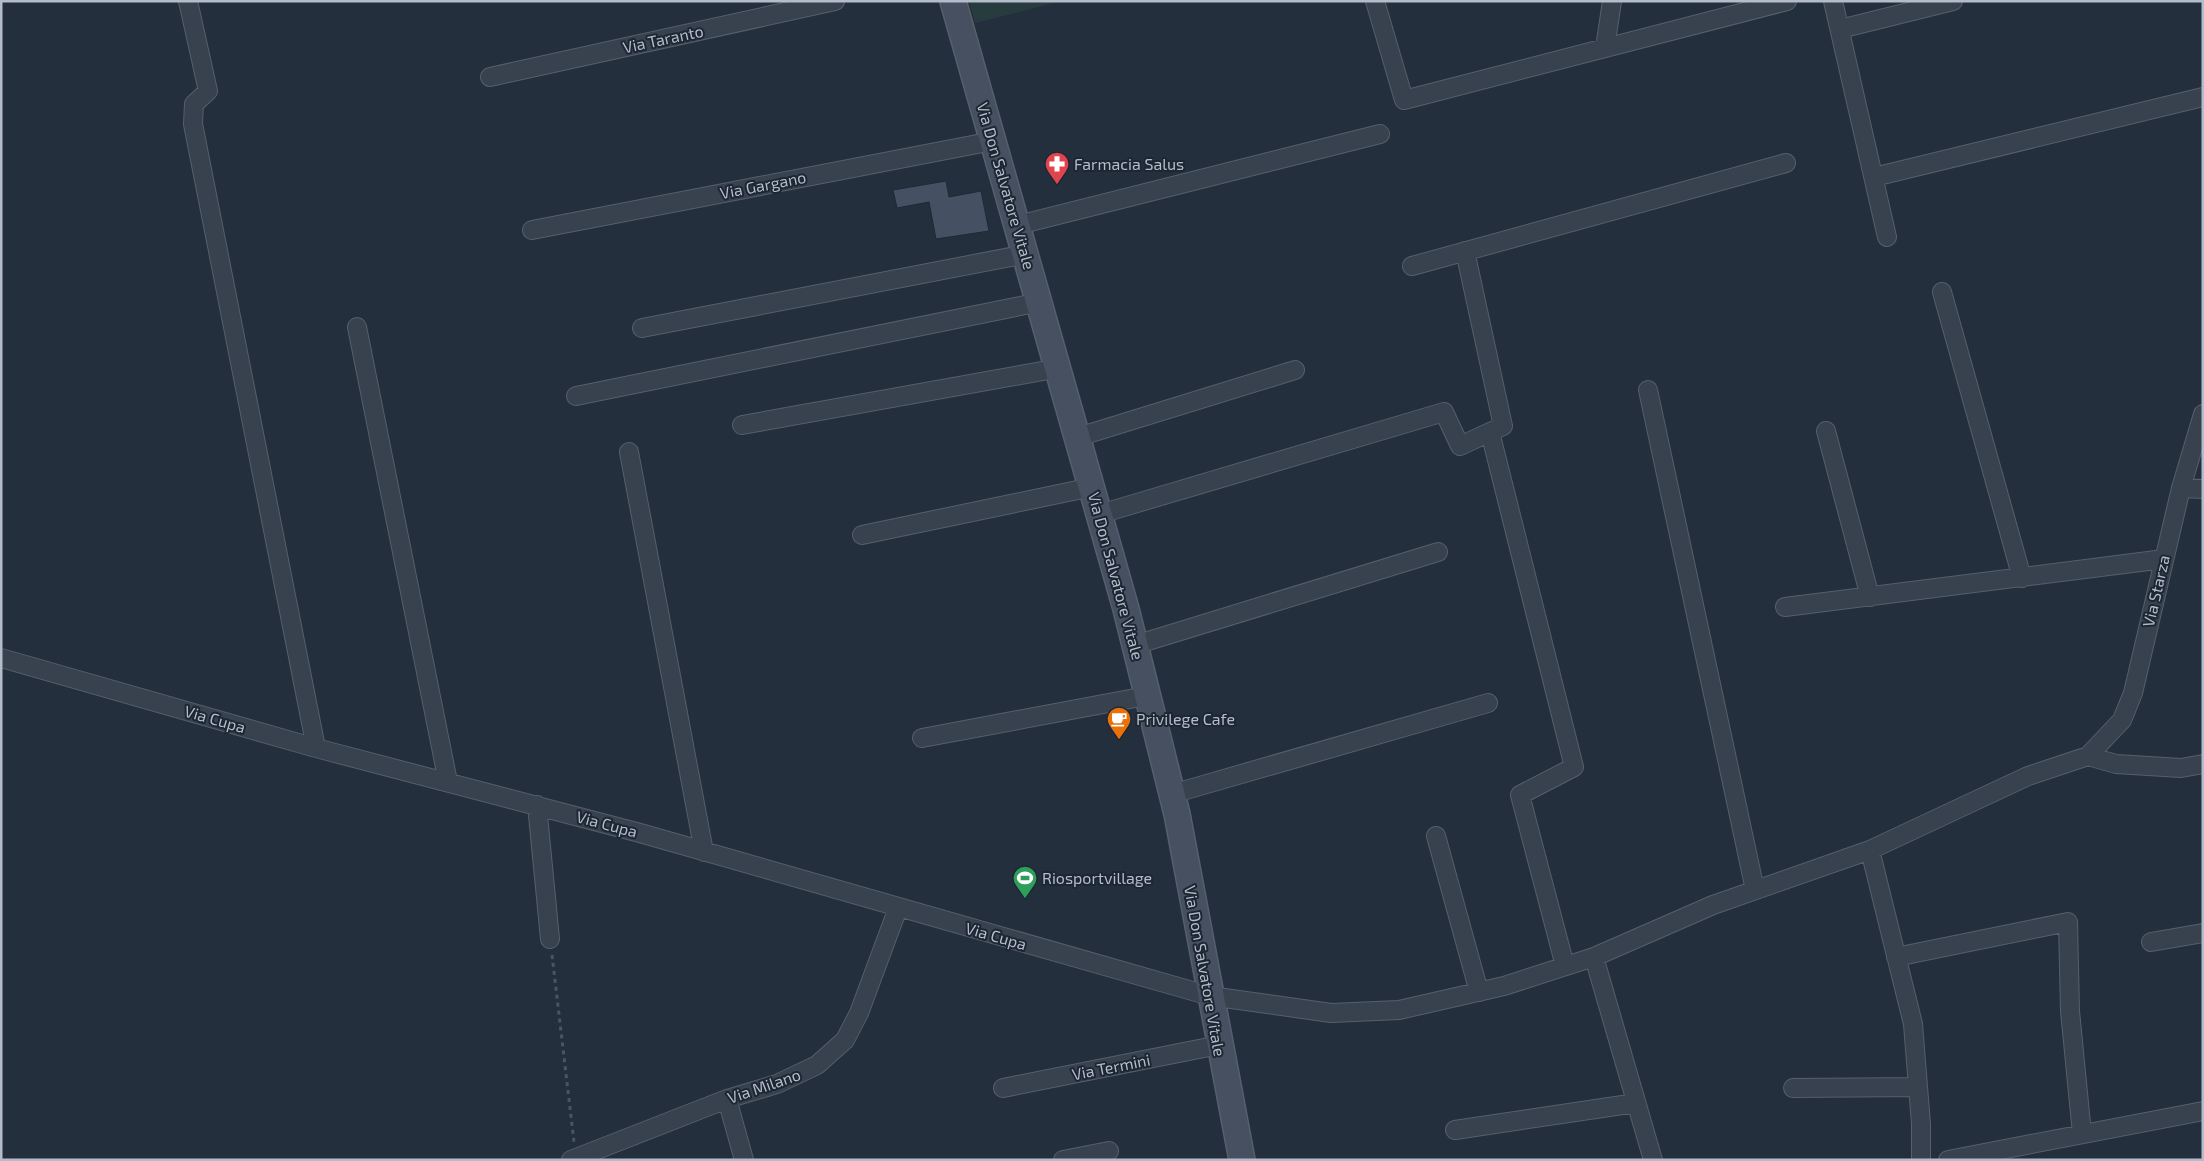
<svg xmlns="http://www.w3.org/2000/svg" width="2204" height="1161" viewBox="0 0 2204 1161" font-family="'Exo 2',sans-serif">
  <rect width="100%" height="100%" fill="#242f3e"/>
  <path fill="#263c3f" d="M969,1h93l-87,22z"/>
  <path fill="#455162" stroke="#1f2835" d="M946,181l3,16 32,-6 8,40 -53,8 -7,-37 -32,6 -4,-18z"/>
  <g fill="none" stroke-linecap="round" stroke-linejoin="round">
    <defs>
      <path id="street" d="M188,1l20,90 -14,13 -1,20 123,624
        M1375,1l29,99 383,-99
        M1833,1l54,236
        M1840,29l113,-28
        M1605,48l7,-47
        M490,77l345,-76
        M1874,177l329,-80
        M1018,225l362,-91
        M532,230l461,-89
        M1412,266l374,-103
        M1942,292l80,286
        M357,327l91,455
        M642,328l384,-74
        M1648,390l107,500
        M576,396l464,-94
        M742,425l317,-57
        M1826,431l44,166
        M1490,432l84,335 -54,28 45,171
        M1078,437l217,-67
        M629,452l75,400
        M2181,488l22,1
        M1100,514l344,-102 16,34 43,-20 -38,-175
        M862,535l230,-48
        M1785,607l379,-48
        M1135,645l303,-93
        M1,658l315,90 324,85 570,163 121,17 68,-3 105,-24 90,-29 119,-52 157,-55 158,-74 60,-20 28,8 65,4 22,-4
        M922,738l224,-42
        M2088,756l34,-36 11,-27 48,-205 22,-74
        M1172,794l316,-91
        M537,805l13,134
        M1436,836l43,156
        M1870,850l43,174 8,100v36
        M2151,942l52,-9
        M1594,957l59,203
        M1896,957l172,-35 2,89 12,123
        M1003,1088l216,-43
        M1793,1088l125,-1
        M727,1099l17,61
        M1455,1130l181,-27
        M571,1160l156,-61 50,-15 40,-19 28,-25 14,-27 39,-105
        M1063,1160l46,-9
        M1948,1160l255,-49"/>
      <path id="secondary" d="M953,1l173,608 51,205 65,346"/>
    </defs>
    <use href="#street" stroke="#565f6c" stroke-width="20"/>
    <use href="#secondary" stroke="#565f6c" stroke-width="28"/>
    <path stroke="#44595c" stroke-width="3" stroke-dasharray="4 4" stroke-linecap="butt" d="M552,955l22,187"/>
    <use href="#street" stroke="#38414e" stroke-width="18"/>
    <use href="#secondary" stroke="#465061" stroke-width="25"/>
  </g>
  <defs>
    <symbol id="pharmacy-pin" viewBox="-11 -11 22 30"><path d="M0 17L-7.5 6A9.5 9.5 0 1 1 7.5 6Z" fill="#e0444e" stroke="#1d2633"/><path d="M-2-6h4v4h4v4h-4v4h-4v-4h-4v-4h4Z" fill="#fff"/></symbol>
    <symbol id="cafe-pin" viewBox="-11 -11 22 30"><path d="M0 17L-7.5 6A9.5 9.5 0 1 1 7.5 6Z" fill="#e8710a" stroke="#1d2633"/><path d="M-5.5-4.5H6V0H3Q3 3.5 0 3.5H-2.5Q-5.5 3.5-5.5 0ZM3-3.2v2h1.7v-2ZM-6 4.5H4V6H-6Z" fill="#fff"/></symbol>
    <symbol id="stadium-pin" viewBox="-11 -11 22 30"><path d="M0 17L-7.5 6A9.5 9.5 0 1 1 7.5 6Z" fill="#2e9e5b" stroke="#1d2633"/><path d="M0-5a6.5 5 0 1 0 0 10a6.5 5 0 1 0 0-10ZM-3.5-1.8h7v3.6h-7Z" fill="#fff"/></symbol>
  </defs>
  <g fill-rule="evenodd">
    <use href="#pharmacy-pin" x="1043" y="150" width="28" height="38"/>
    <use href="#cafe-pin" x="1105" y="705" width="28" height="38"/>
    <use href="#stadium-pin" x="1011" y="864" width="28" height="38"/>
  </g>
  <g text-anchor="middle" stroke-width="4" stroke-linejoin="round" paint-order="stroke">
    <g font-size="16" fill="#b4bcc9" stroke="#1d2633">
      <text transform="translate(663 39) rotate(-12)" y="6">Via Taranto</text>
      <text transform="translate(763 185) rotate(-11)" y="6">Via Gargano</text>
      <text transform="translate(1006 186) rotate(74)" y="6">Via Don Salvatore Vitale</text>
      <text transform="translate(1116 576) rotate(75)" y="6">Via Don Salvatore Vitale</text>
      <text transform="translate(2156 591) rotate(-77)" y="6">Via Starza</text>
      <text transform="translate(215 719) rotate(16)" y="6">Via Cupa</text>
      <text transform="translate(607 824) rotate(15)" y="6">Via Cupa</text>
      <text transform="translate(996 936) rotate(16)" y="6">Via Cupa</text>
      <text transform="translate(1205 971) rotate(80)" y="6">Via Don Salvatore Vitale</text>
      <text transform="translate(1111 1067) rotate(-11)" y="6">Via Termini</text>
      <text transform="translate(764 1086) rotate(-19)" y="6">Via Milano</text>
    </g>
    <g font-size="16" fill="#b4bcc9" stroke="#1d2633" text-anchor="start">
      <text x="1074" y="170">Farmacia Salus</text>
      <text x="1136" y="725">Privilege Cafe</text>
      <text x="1042" y="884">Riosportvillage</text>
    </g>
  </g>
  <rect width="2204" height="1161" fill="none" stroke="#b4bcc9" stroke-width="5"/>
</svg>
